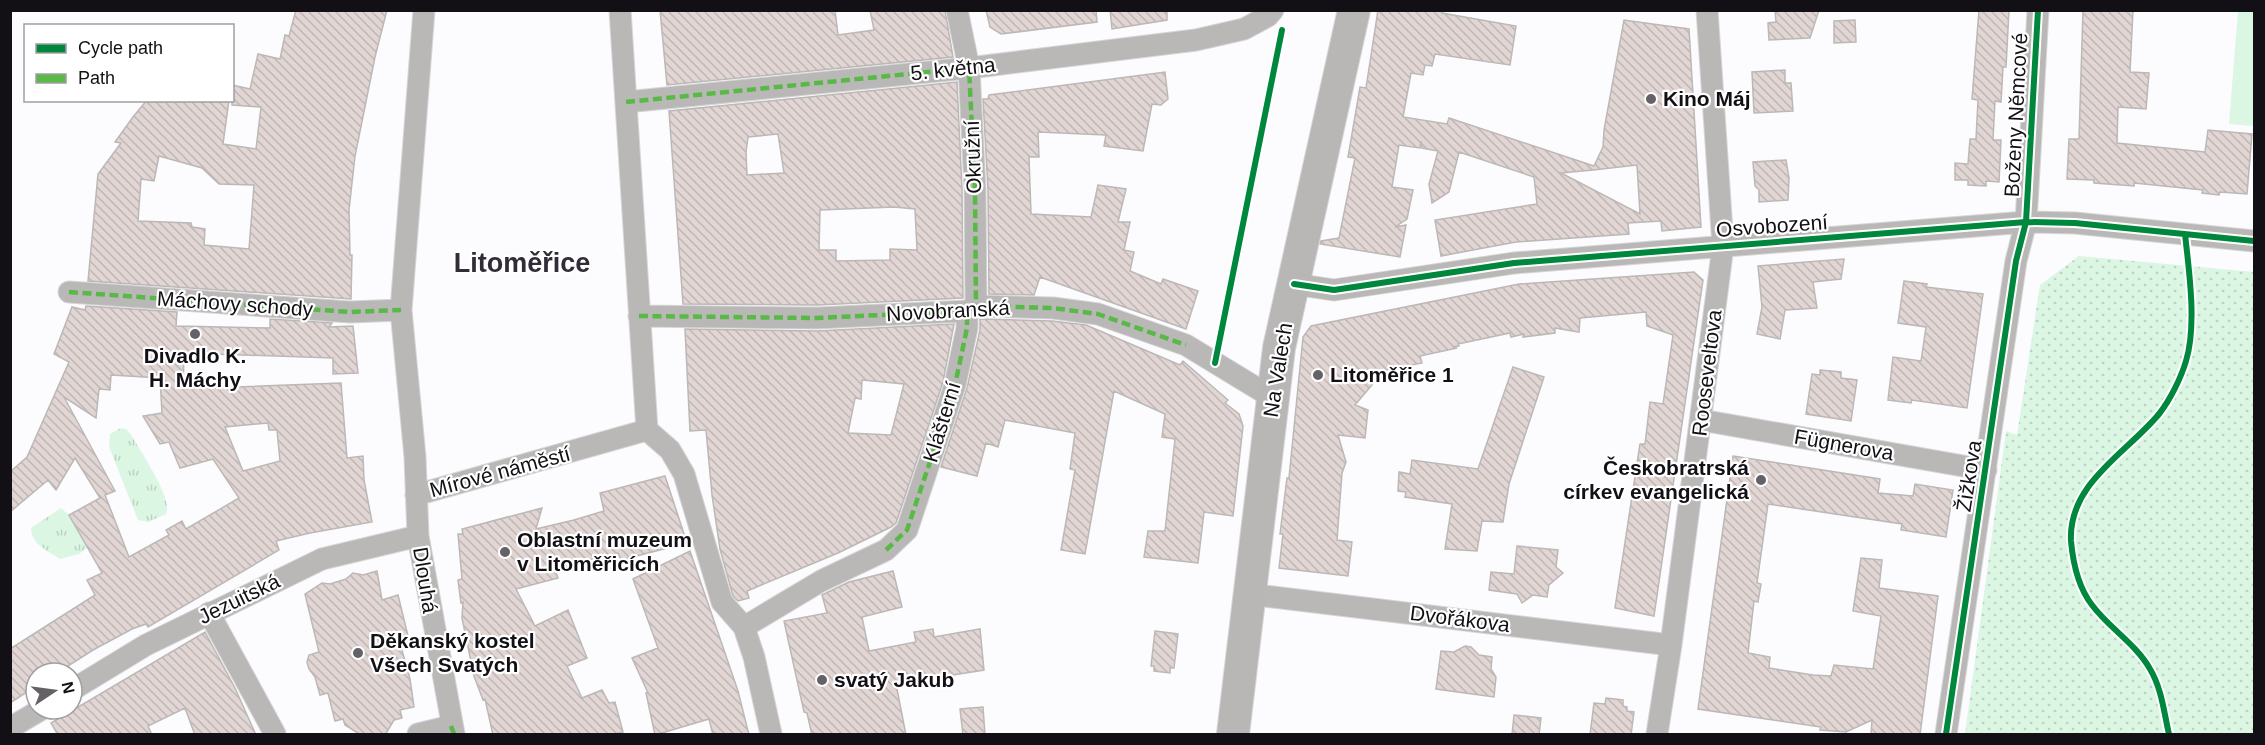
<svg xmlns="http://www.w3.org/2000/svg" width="2265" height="745" viewBox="0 0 2265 745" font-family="Helvetica,sans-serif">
  <defs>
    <pattern id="grass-tufts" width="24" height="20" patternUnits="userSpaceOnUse" patternTransform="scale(1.5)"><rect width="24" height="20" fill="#dcf6e4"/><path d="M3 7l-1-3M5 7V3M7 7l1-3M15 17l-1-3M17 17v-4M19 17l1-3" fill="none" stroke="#bcd2c3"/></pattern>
    <pattern id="park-dots" width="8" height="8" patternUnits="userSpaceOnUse" patternTransform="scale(1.5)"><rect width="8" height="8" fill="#dcf6e4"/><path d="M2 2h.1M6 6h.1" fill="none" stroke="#bcd2c3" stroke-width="1.8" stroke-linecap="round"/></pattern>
    <pattern id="building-back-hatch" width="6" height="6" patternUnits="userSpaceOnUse" patternTransform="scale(1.5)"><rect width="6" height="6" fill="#e1d6d3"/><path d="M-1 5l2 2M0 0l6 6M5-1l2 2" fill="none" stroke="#c0b7b4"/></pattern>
  </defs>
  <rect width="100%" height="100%" fill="#fcfbfd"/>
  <path fill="url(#grass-tufts)" d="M121,428l5,1 6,7c8,15 42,64 34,78l-18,8 -10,-2 -29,-73 1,-13z
    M61,508l8,7 19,32 -9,7 -19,5c-12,-8 -29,-15 -29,-31z"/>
  <path fill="url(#park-dots)" d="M2079,256l175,16v462h-289l41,-303 11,4 23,-150z"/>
  <path fill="#dcf6e4" d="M2238,11h16v115l-25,-2z"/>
  <path fill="url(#building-back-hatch)" stroke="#bbb8b7" stroke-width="1.5" fill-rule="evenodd" d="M296,10h91l-12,47 -20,99 -6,54 1,45h2l-1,44 -263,-18 10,-107 23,-31 -6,-1 18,-25 14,-17h82l-6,44 33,5 5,-42 -29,-2v-20l18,4 8,-35 22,5 5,-24 4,1zM159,156l43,12 17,16 35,1 -5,64 -45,-4 1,-16 -13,-2 -1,-4 -53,-2 3,-42 13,2z
    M660,10h175l3,25 36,-5 -4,-20h75l8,47 -286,28z
    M986,10h110l1,12 -96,12 -11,-7z
    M1110,10h57v10l-55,9z
    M1378,10h64v3l74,13 -6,39 -75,-11 -3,12 -7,-1 -2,10 -12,-2 -8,44 44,7 2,-6 145,48 9,-19 1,-17 20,-110 65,9 12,198 -39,4 -1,-10 -33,2 1,11 -113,8 -75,14 -6,-36 102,-16 -3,-27 -75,-25 -10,40 -17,11 -3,-19 9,-33 -16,-3 -1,-7 -1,7 -21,-3 -7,42 21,3 -6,29 -12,8 11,-2 -6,32 -80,-13 1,-3 18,-3 16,-80 -7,-1 12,-70 6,1zM1637,165l3,49 -79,-41 32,-3z
    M1775,10h44l-9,28 -41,2 -1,-17 8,-1z
    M1979,10h30l-3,57h-3l-2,35 -6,-1 -2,39h8l-2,42 -13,-1v5l-18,-1v-5h-13v-17l13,1 2,-25h6l2,-39 -6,-1z
    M2083,10h50l-3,62 19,1 -3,36 -28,-2 -1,36 88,9 3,-22 44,4 -5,60 -27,-2 -1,3 -17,-2 1,-3 -69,-7v3l-40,-3v-3l-27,-1 2,-40h10z
    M1855,20l1,22 -22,1v-22z
    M1785,70v13h6l2,28 -39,2 -2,-41z
    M1165,72l3,27 -7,6 -9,-1 -9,47 -39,-5 2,-11 -68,-3 1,25h-10l2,57 60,3 7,-32 28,4 -8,33h12l-6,28 10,2 -4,19 31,13 2,-5 35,12 -12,38 -146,-52 -6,18 -45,-1 -1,-105 -5,-90h5l1,-4z
    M957,82l5,107 1,109 -146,7 -134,-1 -14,-193zM778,134l6,39 -37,2 -1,-23 2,-15zM894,207l21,2 2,41 -27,-1v11l-54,1v-11h-17l1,-40z
    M1786,160l3,18 -1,22 -29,2v-12l-4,-4 -2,-24z
    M1844,259l-3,20 -28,3 4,26 -32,2 -5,29 -23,-5 5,-27 -4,-41z
    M1694,272l9,8 -49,336 -39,-8 25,-164h5l5,-42 13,2 10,-69 -26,-9 -1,-14 -66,6 -1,14 -24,-4v5l-32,4 1,-3 -13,3 -1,-4 -52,11 1,2 -6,1 4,1 -37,8 2,7 -46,9 -4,13 -17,20 13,5 -3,28 -27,-3 8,27 -4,11 -5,67 15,2 -4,34 -69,-8 4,-34h-3l7,-56h2l14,-141 8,-11 208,-42z
    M1904,281l23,3 -1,3 57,7 -16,114 -55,-8 -1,3 -23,-3 5,-43 28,4 5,-34 -28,-4z
    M86,306l91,6 -1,14 94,2v-9l62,4 -3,4 24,-1 5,47 -25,1v-16l-149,-5 -1,36 158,-6 6,75 16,-2 1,24 8,42 -62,11 -34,8 3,9 -131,77 -2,-3 -14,5 -39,21 -36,23h-21v13l-26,17v-54l85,-54 -8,-15 15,-7 -33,-58 31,-17 -25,-40 -19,32 -8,-10 -38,32v-40l17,-15 42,-95 -15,-8 18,-47 13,3zM111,375l49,3 2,35 -19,3 17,28 9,-2 11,26 33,-9 26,39 -53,31 -4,-8 -16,9 3,5 -40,22 -24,-62 10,-4 -51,-94 32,21 3,-29 11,1zM268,423l1,7h8l3,31 -37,10 -18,-44z
    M980,319l72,2 34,4 94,40 3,-4 45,39 -3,3 14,11 4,12 -10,90 -29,-4 -6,51 -54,-6 4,-26h17l10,-92 -13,-2 3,-23 -51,-23 -29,163 -24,-4 14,-80 -5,-1 5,-36 -70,-13 -7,27 -12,-4 -9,33 -36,-9 26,-79 13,-58z
    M954,324l-11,58 -47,141 -5,4 -53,26 -91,38 2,7 -11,3 -5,-5 -13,-47 -8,-54 -6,-65 -16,1 -5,-102 132,2zM862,380l42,4 -13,51 -43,-2 7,-35 6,1z
    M1513,367l31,10 -35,107 -6,38 -21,-1 -5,30 -32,-2 7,-45 -47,-7 1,-5 -8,-1 1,-19 11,2 2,-14 66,9z
    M1820,370l21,2v6l16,2 -6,41 -45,-7 6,-40 8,1z
    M1733,456l147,23 -2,14 35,3 2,-12 38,6 -7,47 -45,-7 1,-6 -134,-20 -11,79 4,1 -3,18 -4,-1 -6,52 22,4 -1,11 44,7 18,1 3,-11 39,4 8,-53 -28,-5 8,-53 21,2 -3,28 59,8 -18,139h-49l1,-15 -26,12 -26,-2 1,-3 -123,-18z
    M665,476l22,67 -66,17 -3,-7 -30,7 -33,10 3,8 -42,11 19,37 33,-16 19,48 -20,8 15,32 20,-8 7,13 6,-1 8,30 -12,3h-118l-8,-36 -2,1 -9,-24 -12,-58 1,-16 -2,1 -3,-23 4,-1 -4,-45h5l-1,-5 80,-21 -6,21 38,-9 30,-9 -4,-18z
    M1517,546l41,4 -2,17 7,6 -14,12 -2,12 -14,-2 -11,8 -5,-9 -28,-4 2,-18 23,2z
    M690,551l48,140 11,44h-36l-4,-16 -54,16 -9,-42h2l-16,-35 26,-10 -25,-69z
    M377,571l5,29 16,-5 11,45 -9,3 10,36 4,28 -14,3 2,8 -8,2 -9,15h-24l-16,-10 -2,-6 -8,2 -7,-28 -8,2 -5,-18 -6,-8 -2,-7 2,-7 10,-3 -14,-58 17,-11 8,1 16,-5 7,-6 10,2z
    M893,571l9,36 -40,10 7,34 47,-9 -2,-10 19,-3 1,8 46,-8 4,41 -88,14 10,51h-94l-5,-22 -3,-1 -20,-91 43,-8 -5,-18 27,-13z
    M1155,631l23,3 -4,34h-4v5l-16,-2v-5h-3z
    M205,632l30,56 21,47h-61l-10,-27 -37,18 4,9h-94l-7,-12z
    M1465,646l6,1 8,8 13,2 -1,12 5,8 -2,20 -58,-8 5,-38 13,1z
    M1606,698l17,2v6l4,1v4l7,1 -3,23h-41l4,-32 11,1z
    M983,707l2,28h-22l-3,-26z
    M1514,715l27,3 -2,17h-27z"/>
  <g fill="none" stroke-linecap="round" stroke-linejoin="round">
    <defs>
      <path id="street" d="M424,10l-23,300 14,147 3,79 36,198
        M620,10l27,420
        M957,10l12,58 6,121 1,117
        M626,102l343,-34 227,-28 48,-11 24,-13 5,-6
        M1294,284l40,6 180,-27 512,-41 49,1 179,18
        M69,292l281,20 51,-2
        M639,316l178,2 150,-7 9,-5 77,2 45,6 88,31 87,53
        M1701,420l285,50
        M647,430l23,20 14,24 38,128 22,25 10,30 17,77
        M416,495l231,-65
        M1248,594l423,51
        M209,613l66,121
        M744,627l77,-46 65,-31 21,-20 48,-145 12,-57v-17
        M72,690l74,-45 176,-86 96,-23
        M10,728l32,-19
        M418,734l33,-8
        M1657,734l14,-89 52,-399 -16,-236
        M1946,734l70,-473 10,-39 12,-212"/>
      <path id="secondary" d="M1233,734l46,-386 75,-338"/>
    </defs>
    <use href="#street" stroke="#d7d5d8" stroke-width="23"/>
    <use href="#secondary" stroke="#d7d5d8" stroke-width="34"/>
    <use href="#street" stroke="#b9b8b6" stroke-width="21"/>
    <use href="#secondary" stroke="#b9b7b6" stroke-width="32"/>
    <path stroke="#58b947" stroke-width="4.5" stroke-dasharray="9 4.5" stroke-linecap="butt" d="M626,102l343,-34 6,121 1,117
      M69,292l281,20 51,-2
      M639,316l178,2 150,-7 9,-5 77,2 45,6 88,31
      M886,550l21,-20 30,-89 18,-56 12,-57v-17
      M451,726l3,8"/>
    <defs>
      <path id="cycleway" d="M1294,284l40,6 180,-27 512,-41 49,1 179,18
        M1215,363l67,-333
        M1946,734l70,-473 10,-39 12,-212
        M2169,734c-5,-21 -7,-45 -19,-65 -14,-25 -41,-41 -58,-64 -14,-18 -19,-42 -21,-64 -3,-58 57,-89 88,-127 11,-14 22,-36 27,-53 11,-36 3,-90 -1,-127"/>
    </defs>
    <use href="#cycleway" stroke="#fff" stroke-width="10"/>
    <use href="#cycleway" stroke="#00873e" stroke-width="6"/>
  </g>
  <g fill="#646266" stroke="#fff" stroke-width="2">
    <circle cx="1651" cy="99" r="6"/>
    <circle cx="195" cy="334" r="6"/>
    <circle cx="1318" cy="375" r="6"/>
    <circle cx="1761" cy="480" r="6"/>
    <circle cx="505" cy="552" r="6"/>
    <circle cx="358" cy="653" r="6"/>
    <circle cx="822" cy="680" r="6"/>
  </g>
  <g text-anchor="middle" stroke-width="4.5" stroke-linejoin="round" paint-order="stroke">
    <g font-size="21" fill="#121015" stroke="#fff">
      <text transform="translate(953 69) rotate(-6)" y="7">5. května</text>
      <text transform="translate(2016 115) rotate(-87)" y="7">Boženy Němcové</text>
      <text transform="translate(973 157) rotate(-92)" y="7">Okružní</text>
      <text transform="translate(1772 226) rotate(-4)" y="7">Osvobození</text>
      <text transform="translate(235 304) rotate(4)" y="7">Máchovy schody</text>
      <text transform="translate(948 311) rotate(-3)" y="7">Novobranská</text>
      <text transform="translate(1278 370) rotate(-81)" y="7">Na Valech</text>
      <text transform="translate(1707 373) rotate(-83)" y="7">Rooseveltova</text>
      <text transform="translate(942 422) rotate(-73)" y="7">Klášterní</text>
      <text transform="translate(1844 445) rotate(10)" y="7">Fügnerova</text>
      <text transform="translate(500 472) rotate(-15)" y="7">Mírové náměstí</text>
      <text transform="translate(1969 476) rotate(-81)" y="7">Žižkova</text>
      <text transform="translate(425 580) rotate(81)" y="7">Dlouhá</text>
      <text transform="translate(239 599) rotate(-26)" y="7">Jezuitská</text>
      <text transform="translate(1460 619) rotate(7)" y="7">Dvořákova</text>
    </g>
    <g font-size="21" font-weight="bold" fill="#121015" stroke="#fff" text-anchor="start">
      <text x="1663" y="106">Kino Máj</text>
      <text x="195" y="363" text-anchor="middle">Divadlo K.<tspan x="195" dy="24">H. Máchy</tspan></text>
      <text x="1330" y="382">Litoměřice 1</text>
      <text x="1749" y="475" text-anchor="end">Českobratrská<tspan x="1749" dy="24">církev evangelická</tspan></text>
      <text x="517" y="547">Oblastní muzeum<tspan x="517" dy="24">v Litoměřicích</tspan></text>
      <text x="370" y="648">Děkanský kostel<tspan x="370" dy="24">Všech Svatých</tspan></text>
      <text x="834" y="687">svatý Jakub</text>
    </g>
    <g font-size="27" font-weight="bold" fill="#322c38" stroke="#fff">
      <text x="522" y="272">Litoměřice</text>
    </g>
  </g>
  <rect width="2265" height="745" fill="none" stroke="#121015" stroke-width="24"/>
  <rect x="24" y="24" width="210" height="78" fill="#ffffff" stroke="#a09fa1" stroke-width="1.5"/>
  <rect x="36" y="44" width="30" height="9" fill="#00873e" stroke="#a09fa1" stroke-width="1.5"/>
  <text x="78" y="54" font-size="18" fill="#121015">Cycle path</text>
  <rect x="36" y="74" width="30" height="9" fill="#58b947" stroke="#a09fa1" stroke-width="1.5"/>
  <text x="78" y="84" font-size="18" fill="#121015">Path</text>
  <g transform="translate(54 691) rotate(77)"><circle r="28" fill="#ffffff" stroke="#a09fa1" stroke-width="1.5"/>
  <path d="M0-4.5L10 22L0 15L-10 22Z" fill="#646266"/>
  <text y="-9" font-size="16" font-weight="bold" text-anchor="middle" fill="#121015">N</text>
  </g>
</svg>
